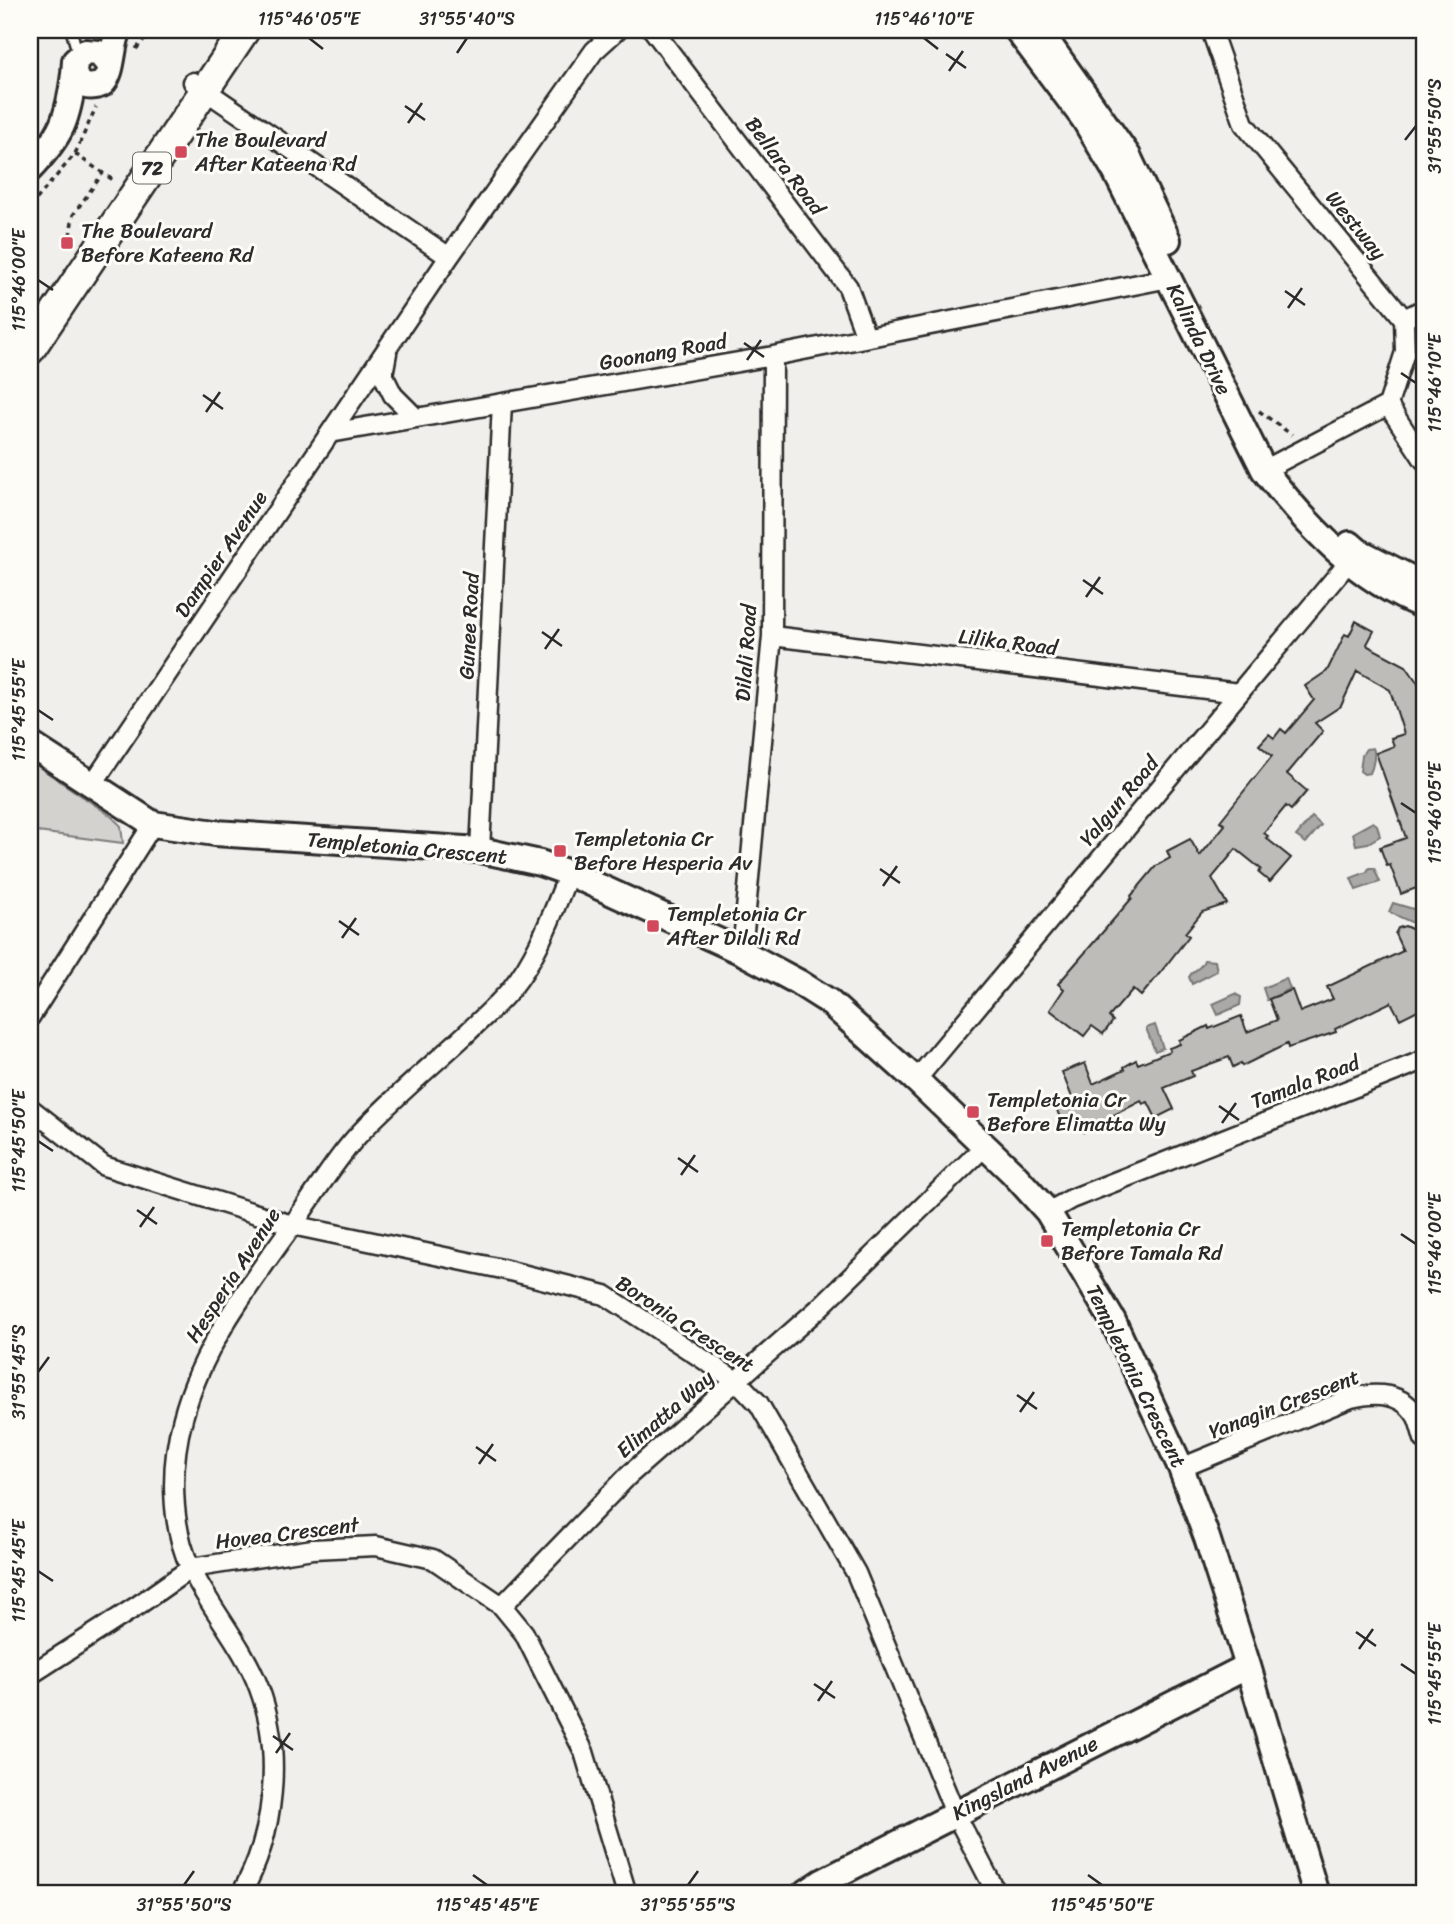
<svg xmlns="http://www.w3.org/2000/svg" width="1454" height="1924" viewBox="0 0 1454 1924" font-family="Sriracha,sans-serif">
  <rect width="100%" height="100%" fill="#f0efeb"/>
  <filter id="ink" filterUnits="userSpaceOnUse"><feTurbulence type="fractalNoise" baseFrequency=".0143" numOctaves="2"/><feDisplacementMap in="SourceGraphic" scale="14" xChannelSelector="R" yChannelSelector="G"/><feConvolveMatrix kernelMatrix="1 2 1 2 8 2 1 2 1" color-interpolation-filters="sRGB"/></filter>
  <g filter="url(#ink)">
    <path fill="#d3d2cf" stroke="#7f7e7d" stroke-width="2" d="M30,761l81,55 10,10 2,17 -93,-12z"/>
    <path fill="#aaa9a7" stroke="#777775" stroke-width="2" d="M1373,748c3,5 0,19 -3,25l-6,1 -4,-3 2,-16 4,-6z
      M1312,817l9,8 -15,18 -10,-7z
      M1373,822l4,3 3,11 -12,7 -12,2 -3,-12z
      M1369,868h5l6,14 -24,8 -5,-12 16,-6z
      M1393,903l27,8 -5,13 -26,-12z
      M1204,960l11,1 2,10 -25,13 -3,-7c4,-8 12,-7 15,-17z
      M1286,978l4,11 -23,11 -4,-12z
      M1235,994l6,3 -1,8 -22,10 -5,-11z
      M1155,1025l8,23 -8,3 -9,-23z"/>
    <path fill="#bdbcb8" stroke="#2b2b2b" stroke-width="2" d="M1356,621l18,10 -7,13 1,2 38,20 13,19 5,16v184l-23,9 -11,-29 -3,1 -7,-19 26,-9 -30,-85 18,-7 -3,-8 13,-4 -14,-44 -33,-19 -16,35 -26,17 8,8 -36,43 20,17 -16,19 -5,-4 -22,27 4,3 -2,2 25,20 -21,24 -11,-9 2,-4 -25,-20 -24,29 15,26 -25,8 -17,21 4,3 -29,37 -19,23 -8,-7 -24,28 4,4 -10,13 -11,-8 -8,10 -34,-26 14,-21 -6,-5 74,-86 -1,-2 25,-30 14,-8 -3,-7 23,-12 10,17 25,-31 -5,-4 52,-65 -13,-11 10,-11 5,4 7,-9 5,4 28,-33 -9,-14 22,-15 18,-37 4,2z
      M1405,926l19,9v72l-24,12 -9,-17 -56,27 1,3 -48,16 -1,-4 -45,22 -1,-3 -8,4 -4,-10 -38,14 2,5 -29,12 10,21 -18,9 -8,-16 -5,2 -2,-3 -33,17 1,3 -25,11 -4,-9 -16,6 -8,-22 17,-7 -11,-28 23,-9 8,21 32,-15 -1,-2 12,-7 2,4 32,-13 -1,-3 11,-4 -1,-4 29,-14 1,3 32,-13 6,16 30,-12 -8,-21 23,-9 8,22 33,-13 -6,-12 76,-36 -8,-17 3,-6z"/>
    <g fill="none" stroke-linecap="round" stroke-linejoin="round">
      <defs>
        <path id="lane" d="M71,30l7,24"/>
        <path id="street" d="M653,30l195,257 18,50
          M1211,30l33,94 160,195 1,33 -17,53 -124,65
          M193,82l256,175
          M1404,319l20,-10
          M387,353l-4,22 10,20 23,23
          M1388,405l36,55
          M330,433l443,-77 396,-78
          M772,636l467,57
          M92,785l357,-528 145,-206 23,-21
          M480,850l22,-447
          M742,952l30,-316 1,-280
          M30,1017l123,-193
          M916,1080l440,-527
          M30,1108l74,58 188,59 210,44 103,26 133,87 21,22 97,169 99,240 42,81
          M1048,1212l23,-13 353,-139
          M1181,1468l170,-70c24,-6 52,-6 66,19 3,7 5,16 7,22
          M502,1606l127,-131 189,-166 167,-163
          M30,1675l107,-69 54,-38 122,-19 63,-3 57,13 69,47 22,27 60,119 43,142
          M241,1894c34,-59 42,-142 18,-206 -16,-43 -48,-78 -68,-119 -21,-44 -21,-104 -8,-151 20,-76 73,-141 118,-205 19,-27 37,-57 60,-81 32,-34 69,-65 104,-97 15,-15 32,-29 46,-46 27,-33 42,-77 58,-116"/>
        <path id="secondary" d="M1017,30l67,89 31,52 149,299c43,56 94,110 160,136
          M1039,30l89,126 40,84
          M109,65l-10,-12 -14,-1 -10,9 -1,13c6,13 15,15 28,10 12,-11 9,-38 17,-54
          M30,169c32,-34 38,-49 44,-95
          M1350,544l8,7 66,34
          M30,744l123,80 62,9 265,17 60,13 29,10 173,79 56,30 30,19 88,79 96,92 36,40 65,109 68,147 26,70 41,128 68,228
          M804,1894l18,-12 426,-216"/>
        <path id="primary" d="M30,350l215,-320"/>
      </defs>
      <use href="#lane" stroke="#2b2b2b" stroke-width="14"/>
      <use href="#street" stroke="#2b2b2b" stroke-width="23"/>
      <use href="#secondary" stroke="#2b2b2b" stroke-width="30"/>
      <use href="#primary" stroke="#2b2b2b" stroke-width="33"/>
      <path stroke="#2b2b2b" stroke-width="3.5" stroke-dasharray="5 5" stroke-linecap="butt" d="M136,49l17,-19
        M75,154l41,28
        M30,207l45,-53 21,-47
        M70,236l3,-21 30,-42
        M1259,411l33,24"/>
      <use href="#lane" stroke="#fdfcf7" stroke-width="9"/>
      <use href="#street" stroke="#fdfcf7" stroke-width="18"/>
      <use href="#secondary" stroke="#fdfcf7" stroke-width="24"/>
      <use href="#primary" stroke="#fdfcf7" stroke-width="28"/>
    </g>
  </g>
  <path fill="none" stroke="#2b2b2b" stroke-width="2.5" d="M309,38l14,11M924,38l14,11M457,53l10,-15M946,54l20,14M949,71l14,-20M405,106l20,14M408,123l14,-20M1405,140l11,-14M38,280l15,10M1285,291l20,14M1288,308l14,-20M744,343l20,14M747,360l14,-20M1401,373l15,10M203,395l20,14M206,412l14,-20M1083,580l20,14M1086,597l14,-20M542,632l20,14M545,649l14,-20M38,710l15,10M1401,803l15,10M880,869l20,14M883,886l14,-20M339,921l20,14M342,938l14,-20M1219,1106l20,14M1222,1123l14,-20M38,1141l15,10M678,1158l20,14M681,1175l14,-20M137,1210l20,14M140,1227l14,-20M1401,1234l15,10M38,1372l11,-15M1017,1395l20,14M1020,1412l14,-20M476,1447l20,14M479,1464l14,-20M38,1571l15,10M1356,1632l20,14M1359,1649l14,-20M1401,1664l15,10M814,1684l21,14M818,1701l14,-20M273,1736l20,14M276,1753l14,-20M473,1875l14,10M1088,1875l14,10M184,1885l10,-14M688,1885l10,-14"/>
  <g fill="#d1495b" stroke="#fdfcf7" stroke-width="2.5">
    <rect x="174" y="145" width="14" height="14" rx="3.5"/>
    <rect x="60" y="236" width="14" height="14" rx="3.5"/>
    <rect x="553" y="844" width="14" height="14" rx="3.5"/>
    <rect x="646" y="919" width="14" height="14" rx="3.5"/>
    <rect x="966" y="1105" width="14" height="14" rx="3.5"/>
    <rect x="1040" y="1234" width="14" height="14" rx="3.5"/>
  </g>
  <g text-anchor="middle" stroke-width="6" stroke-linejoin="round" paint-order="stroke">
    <rect fill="#fdfcf7" stroke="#6a6a68" stroke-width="2" x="133" y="152.5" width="38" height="31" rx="5"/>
    <g font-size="19" font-weight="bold" fill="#2b2b2b">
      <text x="152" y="175">72</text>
    </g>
    <g font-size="21" fill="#2b2b2b" stroke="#fdfcf7" text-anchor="start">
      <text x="195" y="147">The Boulevard<tspan x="195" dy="24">After Kateena Rd</tspan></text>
      <text x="81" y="238">The Boulevard<tspan x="81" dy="24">Before Kateena Rd</tspan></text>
      <text x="574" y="846">Templetonia Cr<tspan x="574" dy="24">Before Hesperia Av</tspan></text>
      <text x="667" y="921">Templetonia Cr<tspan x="667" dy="24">After Dilali Rd</tspan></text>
      <text x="987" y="1107">Templetonia Cr<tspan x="987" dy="24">Before Elimatta Wy</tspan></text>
      <text x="1061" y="1236">Templetonia Cr<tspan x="1061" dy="24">Before Tamala Rd</tspan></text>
    </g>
    <g font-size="21" fill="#2b2b2b" stroke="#fdfcf7">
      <text transform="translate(785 166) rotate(53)" y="7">Bellara Road</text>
      <text transform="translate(1356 225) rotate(51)" y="7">Westway</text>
      <text transform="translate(1199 339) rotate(64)" y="7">Kalinda Drive</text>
      <text transform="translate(663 352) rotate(-10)" y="7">Goonang Road</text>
      <text transform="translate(221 554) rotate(-56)" y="7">Dampier Avenue</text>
      <text transform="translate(469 626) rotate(-87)" y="7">Gunee Road</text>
      <text transform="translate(1008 642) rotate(7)" y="7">Lilika Road</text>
      <text transform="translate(746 653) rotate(-86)" y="7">Dilali Road</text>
      <text transform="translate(1119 801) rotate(-50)" y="7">Yalgun Road</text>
      <text transform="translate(407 848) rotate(5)" y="7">Templetonia Crescent</text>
      <text transform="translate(1305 1082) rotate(-21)" y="7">Tamala Road</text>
      <text transform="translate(233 1275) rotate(-57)" y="7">Hesperia Avenue</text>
      <text transform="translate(685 1324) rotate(33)" y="7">Boronia Crescent</text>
      <text transform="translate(1136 1376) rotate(64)" y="7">Templetonia Crescent</text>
      <text transform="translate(1284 1404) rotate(-21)" y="7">Yanagin Crescent</text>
      <text transform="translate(665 1414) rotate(-41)" y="7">Elimatta Way</text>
      <text transform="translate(287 1533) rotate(-7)" y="7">Hovea Crescent</text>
      <text transform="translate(1025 1778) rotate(-27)" y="7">Kingsland Avenue</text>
    </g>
  </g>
  <rect width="1454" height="1924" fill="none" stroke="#fdfcf7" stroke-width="77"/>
  <rect x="38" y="38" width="1378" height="1847" fill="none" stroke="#2b2b2b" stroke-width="2.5"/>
  <g font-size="18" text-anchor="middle" fill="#2b2b2b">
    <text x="309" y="25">115°46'05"E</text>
    <text x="467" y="25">31°55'40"S</text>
    <text x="924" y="25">115°46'10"E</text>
    <text transform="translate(1435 126) rotate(-90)" y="6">31°55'50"S</text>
    <text transform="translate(19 280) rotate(-90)" y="6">115°46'00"E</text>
    <text transform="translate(1435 383) rotate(-90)" y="6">115°46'10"E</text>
    <text transform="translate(19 710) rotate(-90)" y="6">115°45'55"E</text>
    <text transform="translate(1435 813) rotate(-90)" y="6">115°46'05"E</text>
    <text transform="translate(19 1141) rotate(-90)" y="6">115°45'50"E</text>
    <text transform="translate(1435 1244) rotate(-90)" y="6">115°46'00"E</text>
    <text transform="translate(19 1372) rotate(-90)" y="6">31°55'45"S</text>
    <text transform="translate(19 1571) rotate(-90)" y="6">115°45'45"E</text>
    <text transform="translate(1435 1674) rotate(-90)" y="6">115°45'55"E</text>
    <text x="184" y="1911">31°55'50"S</text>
    <text x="487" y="1911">115°45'45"E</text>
    <text x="688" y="1911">31°55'55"S</text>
    <text x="1102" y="1911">115°45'50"E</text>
  </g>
</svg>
